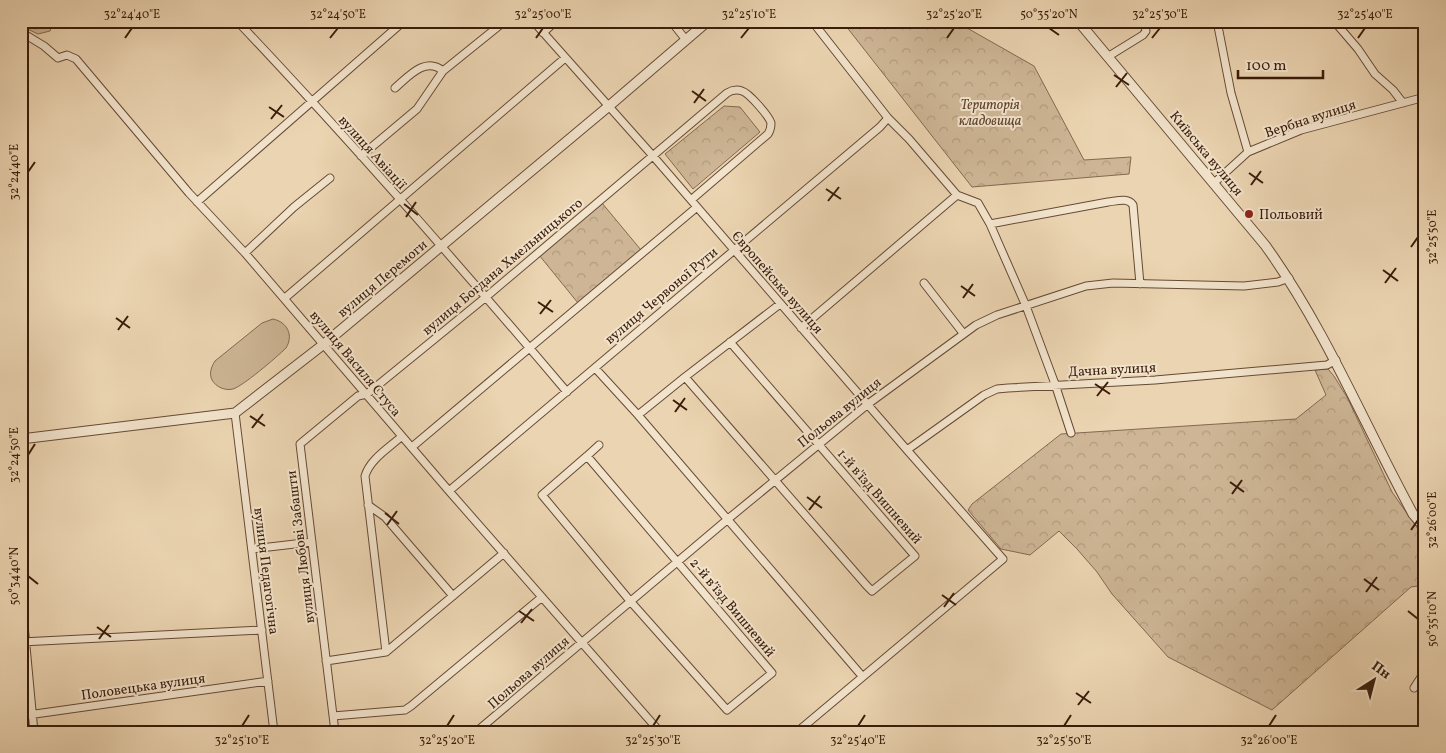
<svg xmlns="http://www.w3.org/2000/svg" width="1446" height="753" viewBox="0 0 1446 753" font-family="Vollkorn,serif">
  <defs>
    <pattern id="forest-crowns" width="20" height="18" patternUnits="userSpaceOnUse" patternTransform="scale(1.25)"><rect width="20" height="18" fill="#cdb595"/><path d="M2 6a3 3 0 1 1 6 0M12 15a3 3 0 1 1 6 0" fill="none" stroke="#b19b7f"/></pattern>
  </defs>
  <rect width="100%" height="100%" fill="#ebd4b1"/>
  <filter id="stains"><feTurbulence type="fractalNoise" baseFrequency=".004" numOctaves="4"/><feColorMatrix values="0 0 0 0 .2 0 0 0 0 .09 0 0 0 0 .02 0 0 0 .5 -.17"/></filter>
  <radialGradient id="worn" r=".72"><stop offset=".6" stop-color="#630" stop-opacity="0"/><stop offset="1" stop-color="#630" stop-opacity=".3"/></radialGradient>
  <path fill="url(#forest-crowns)" stroke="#846850" d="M21,21h32l-3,10 -12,3 -17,-8z
    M842,21h119l-1,3 74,42 50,94 47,-3 -2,17 -157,13z
    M724,106l16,1 20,25 -67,57 -28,-35z
    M602,203l39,47 -63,53 -39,-48z
    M1328,369c8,8 12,18 19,28l45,95 33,47v46l-14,2 -139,123 -104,-53 -56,-63 -15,-22 -20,-23 -18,-18 -29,24 -29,-6 -33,-39 4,-6 89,-70 235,-15 30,-24 -11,-25z"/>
  <path fill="#cdb595" stroke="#846850" d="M273,319c14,3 21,16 13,29 -9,9 -43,38 -53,41 -8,2 -17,-2 -21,-9 -3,-6 -1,-13 3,-19l47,-38z"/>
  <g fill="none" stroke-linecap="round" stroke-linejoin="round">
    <defs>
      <path id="minor" d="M237,21c114,120 223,245 330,371
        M533,21l120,135 254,294 96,109 -206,173
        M671,21l15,19
        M812,21l76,97 21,21 48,56 21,8 12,21 36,82 29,78 16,49
        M1217,21l14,72 17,59
        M1334,21l24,28 17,25 18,16 10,13
        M21,32l23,14 14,12 9,-3 9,4 113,134 56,60 204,238 211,241
        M543,33l13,-12
        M1109,56l34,-21 3,-4 -1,-4 -4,-6
        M395,88c13,-11 30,-32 48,-17
        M361,156l56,-47 26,-38 62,-50
        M1214,183l34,-31 53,-22 124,-33
        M197,202l207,-181
        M990,224l118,-22c9,-1 20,-5 25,3l7,79
        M245,253l49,-46 36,-29
        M924,283l39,50
        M285,298l280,-240
        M780,304l-95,73 -47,38 224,261
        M801,328l156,-133
        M595,368l43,47
        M685,377l182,209 5,5 43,-35 -185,-214
        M235,413l39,319
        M412,447l285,-240
        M907,450l77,-55 13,-6 11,-1 147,-8 172,-15 9,-5
        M587,456l185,217 -45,37 -96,-108 -89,-107z
        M587,456l12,-11
        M449,491l431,-364 8,-9
        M368,505l17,12 68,79
        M252,549l60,-7
        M21,593l13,139
        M21,642l241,-12
        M386,652l-21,-176c5,-17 24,-28 37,-40
        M326,661l60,-9 118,-99
        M1414,688l11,-17
        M21,716l247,-35
        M333,716l72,-6 6,-4 131,-109
        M335,732l-35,-288 58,-48 9,-2 119,-97 241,-204c5,-3 9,-4 15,-2 7,2 27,25 29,32 0,4 -1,8 -3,11l-77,66
        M476,732l252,-213 140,-115 108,-79 21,-10 89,-29 27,-3 131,3 34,-4 11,-4"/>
      <path id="tertiary" d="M1078,21l187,224c60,83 99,179 148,269l12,14
        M21,439l214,-26 89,-69 285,-238 99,-85"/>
    </defs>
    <use href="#minor" stroke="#664a34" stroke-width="9"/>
    <use href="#tertiary" stroke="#664a34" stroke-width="11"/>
    <use href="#minor" stroke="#f2e3cc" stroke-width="7"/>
    <use href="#tertiary" stroke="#f2e3cc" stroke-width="9"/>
  </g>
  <path fill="none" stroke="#3a1c0a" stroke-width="2" d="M1049,28l10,7M125,38l7,-10M330,38l8,-10M536,38l7,-10M741,38l8,-10M947,38l7,-10M1152,38l8,-10M1358,38l7,-10M1114,75l15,10M1116,87l11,-14M692,91l14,10M694,103l10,-14M269,107l15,10M271,119l11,-14M28,172l7,-10M1249,173l14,10M1251,185l10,-14M826,189l15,10M828,201l11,-14M404,204l14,11M406,217l10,-15M1411,247l7,-10M1383,270l15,11M1385,283l11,-15M961,286l14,10M963,298l10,-14M538,302l15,10M540,314l11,-14M116,318l14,10M118,330l10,-14M1095,384l15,10M1097,396l11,-14M673,400l14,10M675,412l10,-14M250,416l15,10M252,428l11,-14M28,455l7,-11M1230,482l14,10M1232,494l10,-14M807,497l15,11M809,510l11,-14M385,513l14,11M387,525l10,-14M1411,530l7,-10M28,576l10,8M1364,579l15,11M1366,592l11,-15M942,595l14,10M944,607l10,-14M519,611l15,10M1408,611l10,8M521,623l11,-14M97,627l14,10M99,639l10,-14M1076,693l15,10M1078,705l11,-14M242,726l7,-11M447,726l7,-11M653,726l7,-11M858,726l7,-11M1064,726l7,-11M1269,726l7,-11"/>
  <circle fill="#8f2418" stroke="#f2e3cc" stroke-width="2" cx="1249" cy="214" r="5"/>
  <g text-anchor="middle" stroke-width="4" stroke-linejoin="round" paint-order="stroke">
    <g font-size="14" font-style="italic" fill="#5f422d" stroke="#f2e3cc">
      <text x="990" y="109">Територія<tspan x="990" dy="16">кладовища</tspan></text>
    </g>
    <g font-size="14" fill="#3a1c0a" stroke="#f2e3cc">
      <text transform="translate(1310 118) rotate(-18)" y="5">Вербна вулиця</text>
      <text transform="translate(373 152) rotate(48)" y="5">вулиця Авіації</text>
      <text transform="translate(1207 153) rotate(50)" y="5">Київська вулиця</text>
      <text transform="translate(502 266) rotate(-40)" y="5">вулиця Богдана Хмельницького</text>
      <text transform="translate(382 278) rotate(-40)" y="5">вулиця Перемоги</text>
      <text transform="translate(778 282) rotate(49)" y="5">Європейська вулиця</text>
      <text transform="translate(661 295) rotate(-40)" y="5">вулиця Червоної Рути</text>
      <text transform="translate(356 363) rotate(50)" y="5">вулиця Василя Стуса</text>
      <text transform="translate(1112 369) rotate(-3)" y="5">Дачна вулиця</text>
      <text transform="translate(839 412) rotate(-39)" y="5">Польова вулиця</text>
      <text transform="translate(880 496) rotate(49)" y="5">1-й в'їзд Вишневий</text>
      <text transform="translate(300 547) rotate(-97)" y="5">вулиця Любові Забашти</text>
      <text transform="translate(267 571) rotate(83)" y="5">вулиця Педагогічна</text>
      <text transform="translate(733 607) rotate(50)" y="5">2-й вʼїзд Вишневий</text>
      <text transform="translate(528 672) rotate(-41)" y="5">Польова вулиця</text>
      <text transform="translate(143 686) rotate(-8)" y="5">Половецька вулиця</text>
    </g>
    <g font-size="14" fill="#3a1c0a" stroke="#f2e3cc" text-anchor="start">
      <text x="1259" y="219">Польовий</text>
    </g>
  </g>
  <rect width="1446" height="753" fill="none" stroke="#ebd4b1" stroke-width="55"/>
  <g transform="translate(1374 680) rotate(36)" stroke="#f2e3cc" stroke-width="4" paint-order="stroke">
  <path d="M0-4L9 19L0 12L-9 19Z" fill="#3a1c0a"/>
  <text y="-8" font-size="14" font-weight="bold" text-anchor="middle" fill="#3a1c0a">Пн</text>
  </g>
  <path d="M1238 70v8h85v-8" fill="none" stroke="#3a1c0a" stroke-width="2.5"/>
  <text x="1246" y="70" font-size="15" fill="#3a1c0a" stroke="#f2e3cc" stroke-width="4" paint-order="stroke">100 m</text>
  <rect x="28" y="28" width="1390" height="698" fill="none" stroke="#3a1c0a" stroke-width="2"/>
  <g font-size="12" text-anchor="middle" fill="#3a1c0a">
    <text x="132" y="18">32°24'40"E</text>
    <text x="338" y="18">32°24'50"E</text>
    <text x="543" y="18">32°25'00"E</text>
    <text x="749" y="18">32°25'10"E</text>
    <text x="954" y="18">32°25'20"E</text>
    <text x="1049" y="18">50°35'20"N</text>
    <text x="1160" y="18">32°25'30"E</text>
    <text x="1365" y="18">32°25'40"E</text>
    <text transform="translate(14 172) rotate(-90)" y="4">32°24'40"E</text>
    <text transform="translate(1432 237) rotate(-90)" y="4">32°25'50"E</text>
    <text transform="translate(14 455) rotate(-90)" y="4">32°24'50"E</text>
    <text transform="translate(1432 520) rotate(-90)" y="4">32°26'00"E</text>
    <text transform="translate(14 576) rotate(-90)" y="4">50°34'40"N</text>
    <text transform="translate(1432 619) rotate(-90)" y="4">50°35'10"N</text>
    <text x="242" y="744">32°25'10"E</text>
    <text x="447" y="744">32°25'20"E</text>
    <text x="653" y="744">32°25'30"E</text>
    <text x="858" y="744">32°25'40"E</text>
    <text x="1064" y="744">32°25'50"E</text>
    <text x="1269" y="744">32°26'00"E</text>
  </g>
  <rect width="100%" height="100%" filter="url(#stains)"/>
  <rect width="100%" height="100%" fill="url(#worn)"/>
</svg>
